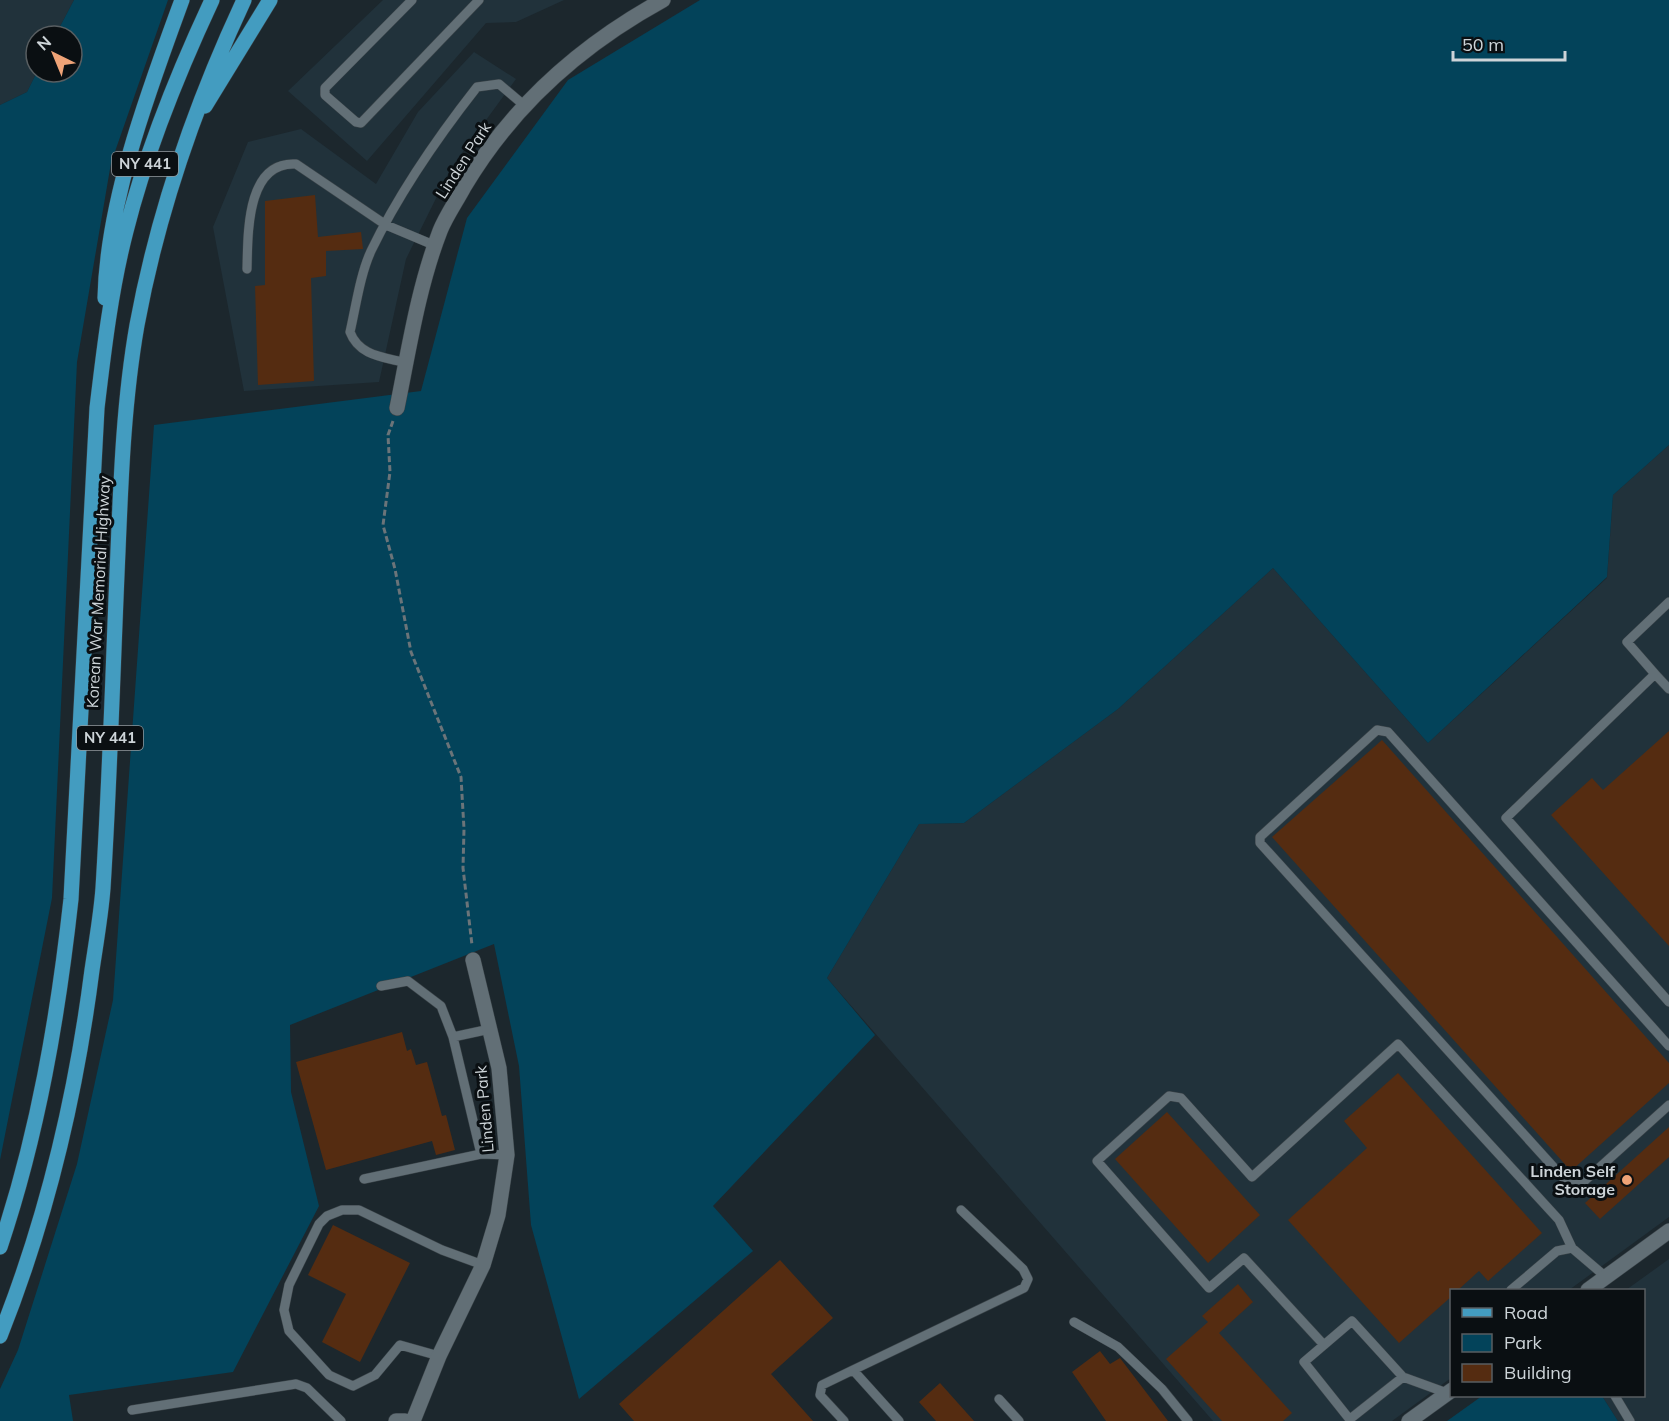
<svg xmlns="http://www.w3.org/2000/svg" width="1669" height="1421" viewBox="0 0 1669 1421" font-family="Mulish,sans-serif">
  <rect width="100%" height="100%" fill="#1c272d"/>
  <path fill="#21323b" d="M0,0h74l-19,36h-19l1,36 -10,20 -27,13z
    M383,0h181l-48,22 -30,1 -119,138 -79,-70z
    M474,52l42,27 -65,89 -45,91 -27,123 -135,9 -31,-164 35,-85 53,-13 75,55 42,-72z
    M1669,445v772l-100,73h-117l-1,88 -59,43h-179l-386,-443 92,-154 45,-1 154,-114 155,-141 155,175 179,-165 6,-83z
    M1669,1259v162h-51l-16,-25h42v-106h-18z"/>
  <path fill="#03435a" d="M74,0h94l-57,163 -34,199 -25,536 -52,262v-1055l27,-13 10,-20h35v-36h-17z
    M700,0h969v445l-56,50 -6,82 -179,166 -155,-175 -155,141 -154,114 -45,1 -92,154 48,57 -162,171 40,45 -174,148 -48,-174 -12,-159 -25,-122 -204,81 1,67 28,114 -86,166 -164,23 4,26h-73v-32l18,-39 59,-186 36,-164 41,-575 267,-34 46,-173 101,-138z
    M1482,1396h120l16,25h-171z"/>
  <path fill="#552c11" d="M315,195l3,42 43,-5 2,17 -37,2v25l-15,2 3,103 -56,4 -3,-99 10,-1v-84z
    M1669,731v215l-118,-131 41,-37 11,12z
    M1382,740l287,323v20l-98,88 -299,-334z
    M402,1032l5,19 4,-2 5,16 11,-3 15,54 4,-1 9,35 -19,5 -4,-14 -106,29 -30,-108z
    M1398,1073l144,160 -54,48 -9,-10 -21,19h-6v6l-53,47 -111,-123 79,-72 -23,-27z
    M1167,1112l93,103 -52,48 -93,-104z
    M1669,1127v30l-69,62 -15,-16z
    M333,1225l77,38 -50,99 -38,-20 24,-48 -38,-19z
    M780,1260l53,58 -62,56 42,47h-179l-15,-17z
    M1238,1284l15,18 -34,31 73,80 -9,8h-61l-56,-62 42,-37 -6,-6z
    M1100,1351l10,13 10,-6 48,63h-62l-34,-49z
    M940,1383l34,38h-38l-17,-19z"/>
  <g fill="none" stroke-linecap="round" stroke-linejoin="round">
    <defs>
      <path id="lane" d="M412,0l-87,88v7l31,27 5,1 118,-123
        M247,269c1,-35 -1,-108 49,-105l90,61 50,21
        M406,363c-22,-6 -47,-7 -56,-31 6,-26 10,-57 21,-81 28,-58 66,-113 106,-164l22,-3 26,22
        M1669,602l-42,40 28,32 -149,144 163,184
        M1655,674l14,15
        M381,986l27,-5 33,25 12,31
        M490,1029l-37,8 28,117 26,1
        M1669,1046l-281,-314 -11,-2 -117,107v6l308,340 12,2 89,-80
        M364,1179l117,-25
        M1511,1290l46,-39 15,-3 34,29
        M1074,1322l44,25 44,42 26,32
        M1324,1345l-80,-87 -35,30 -112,-127 72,-65 12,2 71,79 146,-133 161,176 13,28
        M439,1356l-39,-11 -25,30 -22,11 -24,-11 -40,-44 -5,-21 5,-25 30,-61 8,-8 15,-6h17l83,40 41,15
        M853,1370l171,-82 4,-9 -5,-10 -62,-59
        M1615,1396l15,25
        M999,1399l20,22
        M132,1410l164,-26 11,4 34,33
        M1350,1419l53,-42
        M844,1421l-24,-26 2,-10 31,-15 46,51
        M1351,1421l-47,-59 48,-41 51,56 44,16"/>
      <path id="street" d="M397,408c12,-59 21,-120 43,-177 6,-15 16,-29 24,-44 48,-81 117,-142 199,-187
        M396,1421h9
        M413,1421l26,-65 44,-91 15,-50 9,-60 -8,-87 -26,-108"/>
      <path id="secondary" d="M1588,1290l81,-59
        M1409,1421l43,-31"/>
      <path id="primary" d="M205,106l65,-106
        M105,298c2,-97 44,-208 77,-298
        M0,1247c38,-113 58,-230 71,-348l26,-491c7,-59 14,-119 29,-177 20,-80 51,-156 86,-231
        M0,1336c47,-118 76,-241 92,-366 4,-27 9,-55 11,-82 7,-112 10,-224 15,-337 3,-75 6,-152 19,-226 21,-114 58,-220 107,-325"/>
    </defs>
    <use href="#lane" stroke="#3a4348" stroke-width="10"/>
    <use href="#street" stroke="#3a4348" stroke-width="16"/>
    <use href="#secondary" stroke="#3a4348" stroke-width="16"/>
    <use href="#primary" stroke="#3a4348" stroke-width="16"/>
    <path stroke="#6b7479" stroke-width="3" stroke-dasharray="6 3" stroke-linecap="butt" d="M393,421l-5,14 2,37 -7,53 12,44 16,83 50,125 3,52 -1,39 9,77"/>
    <use href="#lane" stroke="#626f76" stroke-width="9"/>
    <use href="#street" stroke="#626f76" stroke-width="15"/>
    <use href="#secondary" stroke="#626f76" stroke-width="15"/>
    <use href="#primary" stroke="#439cc0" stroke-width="15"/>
  </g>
  <circle fill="#efa377" stroke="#0a0f12" stroke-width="2" cx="1627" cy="1180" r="6"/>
  <g text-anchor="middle" stroke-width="6" stroke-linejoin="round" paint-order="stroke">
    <g fill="#0a0f12" stroke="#92999d" stroke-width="1.5">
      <rect x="112" y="152" width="66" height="24" rx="4.5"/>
      <rect x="77" y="726" width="66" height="24" rx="4.5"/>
    </g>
    <g font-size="15" font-weight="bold" fill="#cdd4d8">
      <text x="145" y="169">NY 441</text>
      <text x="110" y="743">NY 441</text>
    </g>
    <g font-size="16" fill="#cdd4d8" stroke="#0a0f12">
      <text transform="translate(463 160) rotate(-57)" y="6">Linden Park</text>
      <text transform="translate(98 592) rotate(-87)" y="6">Korean War Memorial Highway</text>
      <text transform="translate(484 1109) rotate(-95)" y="6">Linden Park</text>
    </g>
    <g font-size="16" font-weight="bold" fill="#cdd4d8" stroke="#0a0f12" text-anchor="end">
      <text x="1615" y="1177">Linden Self<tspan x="1615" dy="18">Storage</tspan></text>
    </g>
  </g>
  <rect x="1450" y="1289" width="195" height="108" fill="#0a0f12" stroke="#585e61" stroke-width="1.5"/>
  <rect x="1462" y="1308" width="30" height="9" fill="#439cc0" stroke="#585e61" stroke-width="1.5"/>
  <text x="1504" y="1319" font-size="18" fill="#cdd4d8">Road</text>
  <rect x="1462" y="1334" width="30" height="18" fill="#03435a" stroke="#585e61" stroke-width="1.5"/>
  <text x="1504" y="1349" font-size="18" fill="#cdd4d8">Park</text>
  <rect x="1462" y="1364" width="30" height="18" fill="#552c11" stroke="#585e61" stroke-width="1.5"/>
  <text x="1504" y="1379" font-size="18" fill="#cdd4d8">Building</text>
  <g transform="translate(54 54) rotate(317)"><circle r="28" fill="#0a0f12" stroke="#585e61" stroke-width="1.5"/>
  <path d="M0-4.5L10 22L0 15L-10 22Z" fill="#efa377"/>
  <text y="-9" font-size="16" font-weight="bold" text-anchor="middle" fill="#cdd4d8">N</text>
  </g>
  <path d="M1453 51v9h112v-9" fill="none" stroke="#cdd4d8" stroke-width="3"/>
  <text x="1462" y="51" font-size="18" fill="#cdd4d8" stroke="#0a0f12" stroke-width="4.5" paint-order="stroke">50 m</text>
</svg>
